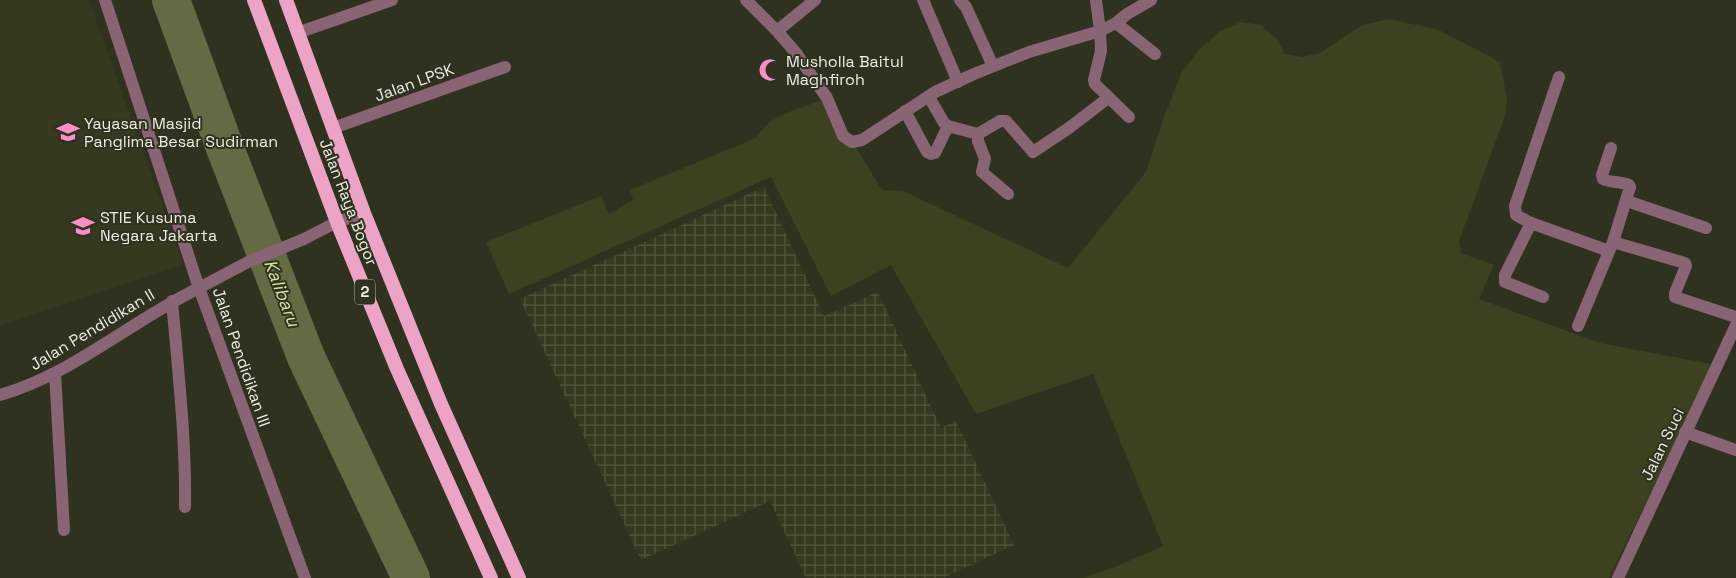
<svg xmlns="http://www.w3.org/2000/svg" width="1736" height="578" viewBox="0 0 1736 578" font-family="'Space Grotesk',sans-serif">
  <defs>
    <pattern id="industrial-grid" width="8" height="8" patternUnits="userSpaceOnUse" patternTransform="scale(1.25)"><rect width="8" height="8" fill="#35391f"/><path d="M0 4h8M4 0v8" fill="none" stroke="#52563f"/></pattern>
  </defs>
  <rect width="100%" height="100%" fill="#2f321f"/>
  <path fill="#35391f" d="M0,0h89l94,264 -183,62z"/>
  <path fill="url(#industrial-grid)" d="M764,187l60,129 54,-24 63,136 15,-7 58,124 -71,33h-137l-36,-77 -129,59 -121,-261z"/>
  <path fill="#3c421f" d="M1389,19l50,11 61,32 7,37 -2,17 -46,125 2,12 33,12 -15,34 121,44 111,21 -29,65 -73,149h-526l32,-11 48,-21 -70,-172 -117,40 -85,-149 -60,31 -60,-119 -262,117 -23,-52 115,-46 8,18 24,-14 -3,-10 126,-52c14,-23 39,-28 64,-37l15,12 47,77 21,1 165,77 78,-96 18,-55 18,-45 16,-21 22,-20 21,-9 20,3 16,14 8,15 17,3 18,-4 22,-15 21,-13z"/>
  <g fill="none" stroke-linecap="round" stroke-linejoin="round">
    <path stroke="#646b44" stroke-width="38" d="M171,0l54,148 81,209 105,221"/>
    <path stroke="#896475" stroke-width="12" d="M746,0l31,31 19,22 31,45 14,33 2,5 9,6 10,-2 73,-48 39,-18 55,-22 71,-21 16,-8 11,-9 24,-14
      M923,0l35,82
      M960,0l6,7 27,59
      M1096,0l4,31 1,20 -7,29 1,4 34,33
      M1116,23l39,31
      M777,31l38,-31
      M297,33l95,-33
      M1559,77l-44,129 1,9 15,8 78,28
      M929,97l15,26 4,3 30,8 22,-13h6l27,31 36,-24 39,-30
      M905,111l22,41 4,2 4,-1 13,-27
      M333,128l172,-61
      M978,134v7l7,18 -3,13 26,22
      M1627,201l79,27
      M1531,223l-26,52v7l38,15
      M1613,242l72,21 1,3 -11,27v4l61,20
      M172,301c6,69 14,137 13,206
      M1578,326l35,-84 17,-55 -1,-2c-9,-4 -18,-2 -26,-6l-1,-4 9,-27
      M55,373l9,157
      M0,395c73,-21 131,-74 199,-107
      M1685,432l51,18"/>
    <path stroke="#896475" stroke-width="12" d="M105,0l94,288 106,290
      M199,288l49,-26 56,-23 33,-17 27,-9
      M1618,578l118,-253"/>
    <path stroke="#eda3c6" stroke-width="14" d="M254,0l83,222 60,147 94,209
      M286,0l78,213 77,191 78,174"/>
  </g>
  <defs>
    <symbol id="mosque-bare" viewBox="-9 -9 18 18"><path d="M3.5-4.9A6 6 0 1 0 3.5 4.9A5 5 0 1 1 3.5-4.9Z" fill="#fb8fc5" stroke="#2f321f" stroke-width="2.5" paint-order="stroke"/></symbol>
    <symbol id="school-bare" viewBox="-9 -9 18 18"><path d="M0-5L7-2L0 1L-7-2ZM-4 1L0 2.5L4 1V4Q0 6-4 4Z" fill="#fb8fc5" stroke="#2f321f" stroke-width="2.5" paint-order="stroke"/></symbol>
    <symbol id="university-bare" viewBox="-9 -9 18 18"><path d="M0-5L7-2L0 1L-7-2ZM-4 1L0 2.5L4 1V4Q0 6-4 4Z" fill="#fb8fc5" stroke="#2f321f" stroke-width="2.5" paint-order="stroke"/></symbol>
  </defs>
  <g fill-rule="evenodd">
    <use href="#mosque-bare" x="754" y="54" width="32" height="32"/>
    <use href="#school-bare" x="52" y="116" width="32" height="32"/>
    <use href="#university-bare" x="67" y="210" width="32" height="32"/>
  </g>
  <g text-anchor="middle" stroke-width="4" stroke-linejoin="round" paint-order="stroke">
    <rect fill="#2f321f" stroke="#b3b6a8" stroke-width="1" x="355" y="279.5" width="20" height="25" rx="4"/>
    <g font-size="15" font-weight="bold" fill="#ebeee2">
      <text x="365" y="297">2</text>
    </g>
    <g font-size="16" fill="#ebeee2" stroke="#2f321f" text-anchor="start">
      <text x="786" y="67">Musholla Baitul<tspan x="786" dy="18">Maghfiroh</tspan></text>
      <text x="84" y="129">Yayasan Masjid<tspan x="84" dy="18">Panglima Besar Sudirman</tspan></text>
      <text x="100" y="223">STIE Kusuma<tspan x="100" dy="18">Negara Jakarta</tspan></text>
    </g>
    <g font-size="16" fill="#ebeee2" stroke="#2f321f">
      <text transform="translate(414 82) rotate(-20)" y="6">Jalan LPSK</text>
      <text transform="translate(349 202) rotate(69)" y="6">Jalan Raya Bogor</text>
      <text transform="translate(92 329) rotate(-31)" y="6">Jalan Pendidikan II</text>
      <text transform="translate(242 357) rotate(71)" y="6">Jalan Pendidikan III</text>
      <text transform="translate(1662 444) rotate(-64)" y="6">Jalan Suci</text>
    </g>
    <g font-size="18" font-style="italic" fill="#d6e29e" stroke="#2f321f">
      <text transform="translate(282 293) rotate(69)" y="6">Kalibaru</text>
    </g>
  </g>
</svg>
